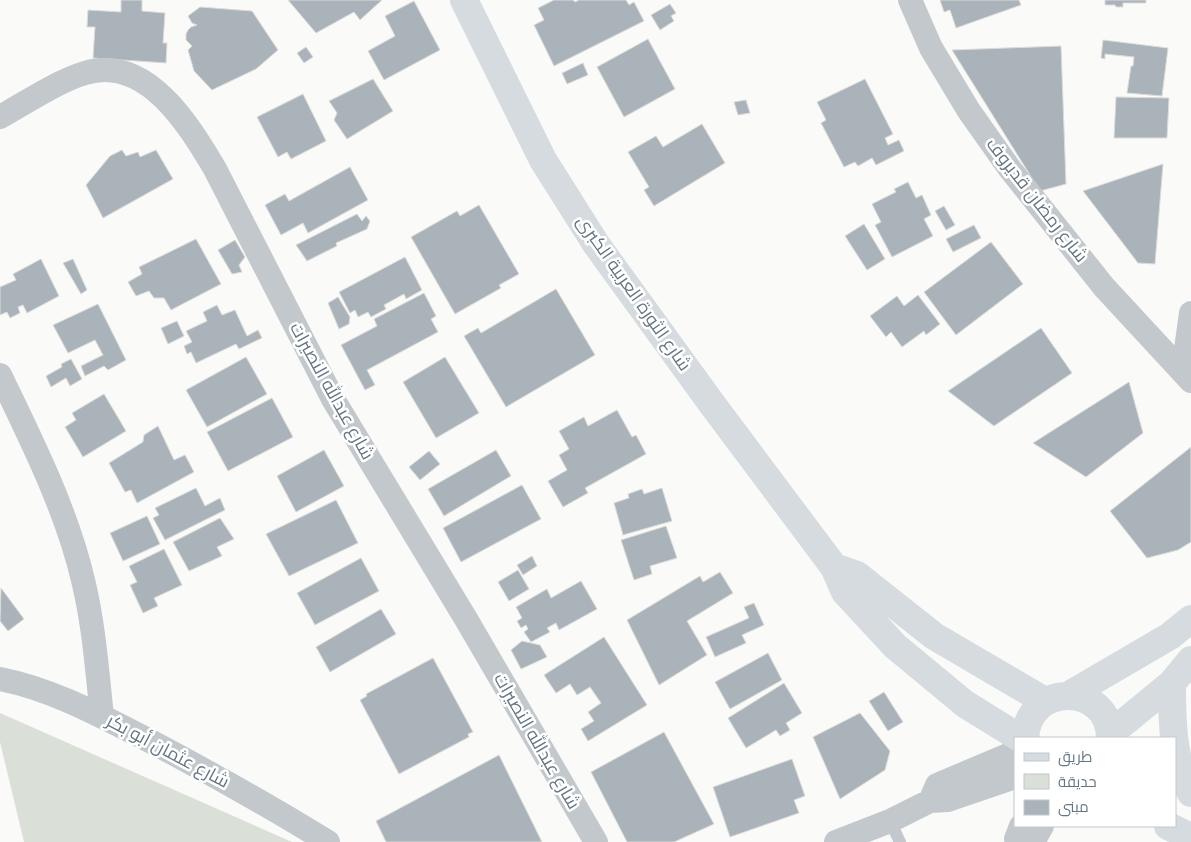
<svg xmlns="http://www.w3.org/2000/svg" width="1191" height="842" viewBox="0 0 1191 842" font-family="'Golos Text',Cairo,sans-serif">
  <rect width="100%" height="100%" fill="#fafaf8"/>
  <path fill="#dadfd7" d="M0,713l292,129h-268l-24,-100z"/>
  <path fill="#aab3b9" stroke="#dcdcda" d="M121,0h21v11l23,2 -2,30h4l-1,20 -73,-5 2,-31h-8l1,-17 33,2z
    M288,0h94l-22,20 -6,-8 -38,21z
    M554,0h19l2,2 4,-2h47l3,5 5,-3 10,19 -90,45 -20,-41 10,-5 -6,-12z
    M940,0h79l2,5 -65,23 -6,-18 -6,2z
    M1105,0h41v3h-23v4h-7l-1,-2h-10z
    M414,1l26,49 -56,30 -16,-29 27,-15 -10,-20z
    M670,4l6,9 -5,3 3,5 -14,9 -9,-15z
    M200,7l52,4 26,39 -22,19 -44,21 -18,-19 -6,-21 4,-4 -6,-6v-6l2,-4 3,-3 6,-2 -5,-2 -4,-7z
    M648,39l27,50 -51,28 -27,-50z
    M1103,40l65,8 -6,48 -35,-3 4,-27h2l1,-9 -29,-3v5l-4,-1z
    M1061,46l5,138 -26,7 -88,-141z
    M306,47l7,10 -9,6 -7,-10z
    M583,63l5,12 -21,9 -5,-11z
    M373,79l20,32 -46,28 -13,-19 3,-7 -8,-12z
    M865,79l28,55 -8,4 3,7 11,-5 5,11 -28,14 -4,-7 -14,8 -3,-4 -11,5 -23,-44 5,-3 -9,-18z
    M303,94l23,47 -35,18 -4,-7 -9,5 -21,-40z
    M1116,97l53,1 -2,40h-53z
    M746,100l4,13 -12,2 -4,-13z
    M702,124l23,39 -71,43 -10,-16 5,-3 -21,-35 28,-16 7,11z
    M122,150l4,6 12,-4 2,5 16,-7 17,29 -70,39 -17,-33 24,-29z
    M1163,164l-8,100 -17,-1 -55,-72z
    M350,167l18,33 -60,33 -5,-10 -22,12 -16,-30 20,-11 4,7z
    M908,182l8,16 6,-3 9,20 -7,4 9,17 -41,21 -17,-32 6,-3 -9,-18 24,-12 -2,-3z
    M479,205l40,69 -20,11 2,3 -46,26 -44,-77 46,-26 3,5z
    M944,206l11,19 -9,5 -11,-19z
    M357,214l5,7 4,-5 4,5 -3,8 -31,14 1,3 -30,15 -11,-16z
    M864,224l21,35 -18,11 -22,-34z
    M974,225l7,13 -28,14 -7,-13z
    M196,239l25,45 -50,26 -7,-12h-10l-5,-7 -13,5 -8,-14 14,-8 -3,-7z
    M235,240l10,17 -6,8 3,7 -10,2 -14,-24z
    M991,242l32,42 -67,51 -32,-43z
    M405,257l17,33 -16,9 -2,-5 -20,11 2,4 -15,8 -3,-5 -10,5 -3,-7 -5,3 -11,-21z
    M41,259l18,37 -32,17 -4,-8 -5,2 2,6 -10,5 -3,-6 -7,3v-28l16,-7 -3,-6z
    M73,259l14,31 -6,4 -18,-31z
    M556,289l39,66 -89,52 -42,-71 14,-8 3,5z
    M424,293l12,23 -5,3 7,13 -71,38 8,15 -10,5 -24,-45 36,-19 -3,-7z
    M918,295l22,29 -14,11 -2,-4 -22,16 -11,-15 -5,5 -16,-21 27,-20 7,10z
    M338,297l12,20 -1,7 -10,5 -11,-26z
    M98,304l28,56 -18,10 -4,-4 -19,10 -4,-10 22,-11 -8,-15 -27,13 -15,-28z
    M217,305l5,10 13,-5 12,26 11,-6 4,8 -23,11 -3,-5 -40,19 -5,-11 -4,2 -3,-8 8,-4 -6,-11 21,-10 -4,-9z
    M177,321l7,15 -16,8 -7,-16z
    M1041,328l31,45 -78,53 -46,-35z
    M246,357l21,37 -60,33 -21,-37z
    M445,357l34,56 -43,25 -33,-56z
    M71,359l11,20 -12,7 -4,-8 -15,9 -5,-11 16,-9 -1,-3z
    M1129,382l14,51 -57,44 -53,-34z
    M104,394l22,37 -43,26 -18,-30 11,-7 -4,-7z
    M272,398l21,39 -65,34 -21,-39z
    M617,410l15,27 4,-2 10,19 -61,34 3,5 -25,14 -15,-26 19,-11 -8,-15 10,-6 -10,-18 25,-14 4,9z
    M158,426l16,34 11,-5 9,17 -57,31 -6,-13 -6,2 -16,-29 34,-21 1,-7z
    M1191,447v95l-13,8 -31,8 -37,-47z
    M324,450l20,36 -48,26 -19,-36z
    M496,450l15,26 -67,40 -16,-27z
    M429,451l11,13 -20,16 -11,-13z
    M522,485l19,34 -80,43 -18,-34z
    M196,488l9,18 15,-8 5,12 -60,30 -12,-22 6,-3 -4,-7z
    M662,488l10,33 -49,14 -9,-32 15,-5 -1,-4 14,-5 2,5z
    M336,500l22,43 -69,33 -23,-42z
    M147,516l13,28 -37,17 -13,-28z
    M220,518l14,21 -17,8 5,9 -33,15 -16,-29z
    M666,526l11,32 -27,8 2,8 -18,6 -13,-40z
    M164,549l18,36 -28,13 4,8 -15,7 -13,-28 7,-3 -8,-16z
    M532,556l5,10 -14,9 -6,-10z
    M361,558l18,33 -64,34 -18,-32z
    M518,570l11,19 -20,12 -11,-19z
    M720,572l13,21 -46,28 20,34 -48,30 -32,-65 73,-44 3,6z
    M581,581l16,28 -38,21 -3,-7 -9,5 3,4 -19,10 -7,-10 4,-3 -2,-4 -5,3 -4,-7 5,-3 -6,-11 31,-18 4,9z
    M1,588l23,31 -16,12 -8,-10z
    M754,603l10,22 -22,10 4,8 -31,14 -9,-20 43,-19 -5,-11z
    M381,609l15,25 -66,38 -14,-25z
    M604,637l43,68 -59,36 -7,-12 13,-8 -6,-9 13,-9 -11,-16 -13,8 -7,-11 -14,9 -12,-18z
    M522,641l18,4 7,12 -26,12 -10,-19z
    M768,653l14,27 -52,29 -15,-27z
    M433,658l40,74 -5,2 1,3 -70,37 -39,-74 7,-4 -1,-2z
    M784,683l18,30 -16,10 4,7 -10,6 -4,-6 -30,18 -18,-30z
    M884,692l19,30 -15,9 -19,-30z
    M860,713l30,38 -5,19 -45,29 -27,-62z
    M664,732l50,92 -40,18h-47l-36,-70z
    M499,755l43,87h-156l-10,-21z
    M792,759l13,37 -11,4 5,13 -69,24 -17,-50z"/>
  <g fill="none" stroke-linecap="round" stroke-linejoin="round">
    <path stroke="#c3c8cc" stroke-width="12" d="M890,821l10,21"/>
    <path stroke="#c3c8cc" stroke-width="24" d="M910,0l21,48 38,63 41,58 94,118 87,94
      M0,117c25,-14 58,-36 85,-44 61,-19 104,52 130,96l118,230 133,220 130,223
      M1183,371l8,-58
      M0,375c31,64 67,136 83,205 11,45 14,91 19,136
      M0,679c52,10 101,37 148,61 61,32 121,66 180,102
      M930,801l7,-16 78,-33
      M836,842l54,-21 40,-20 18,-1 67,-23
      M1017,842l-1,-3 5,-13
      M1033,842l9,-16"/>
    <path stroke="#d6dbdf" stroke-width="28" d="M464,0l79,160 53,84 116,160 122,163 11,25 50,54 70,58 55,34
      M834,567l23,8 77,61 111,65
      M1172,683c0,36 0,78 19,110
      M1069,695l101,-59 21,-17
      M1110,734l62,-51 19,-23
      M1025,738c4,-58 85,-54 85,0
      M1168,826l23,11"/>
  </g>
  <g text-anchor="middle" stroke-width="5" stroke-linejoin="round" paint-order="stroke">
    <g font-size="18" fill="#657683" stroke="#fff">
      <text transform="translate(1037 200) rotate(52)" y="6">شارع رمضان قديروف</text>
      <text transform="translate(634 293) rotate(55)" y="6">شارع الثورة العربية الكبرى</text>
      <text transform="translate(332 391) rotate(61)" y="6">شارع عبدالله النصيرات</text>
      <text transform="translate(537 741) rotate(60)" y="6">شارع عبدالله النصيرات</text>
      <text transform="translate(168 751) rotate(28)" y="6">شارع عثمان أبو بكر</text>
    </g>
  </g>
  <rect x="1014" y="737" width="162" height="90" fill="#ffffff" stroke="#c1c8cd"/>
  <rect x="1024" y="753" width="25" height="8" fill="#d6dbdf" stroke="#c1c8cd"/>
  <text x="1058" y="762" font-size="15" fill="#657683">طريق</text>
  <rect x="1024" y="774" width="25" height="15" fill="#dadfd7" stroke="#c1c8cd"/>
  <text x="1058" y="787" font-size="15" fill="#657683">حديقة</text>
  <rect x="1024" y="800" width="25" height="15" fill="#aab3b9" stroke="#c1c8cd"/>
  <text x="1058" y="812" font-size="15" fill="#657683">مبنى</text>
</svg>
